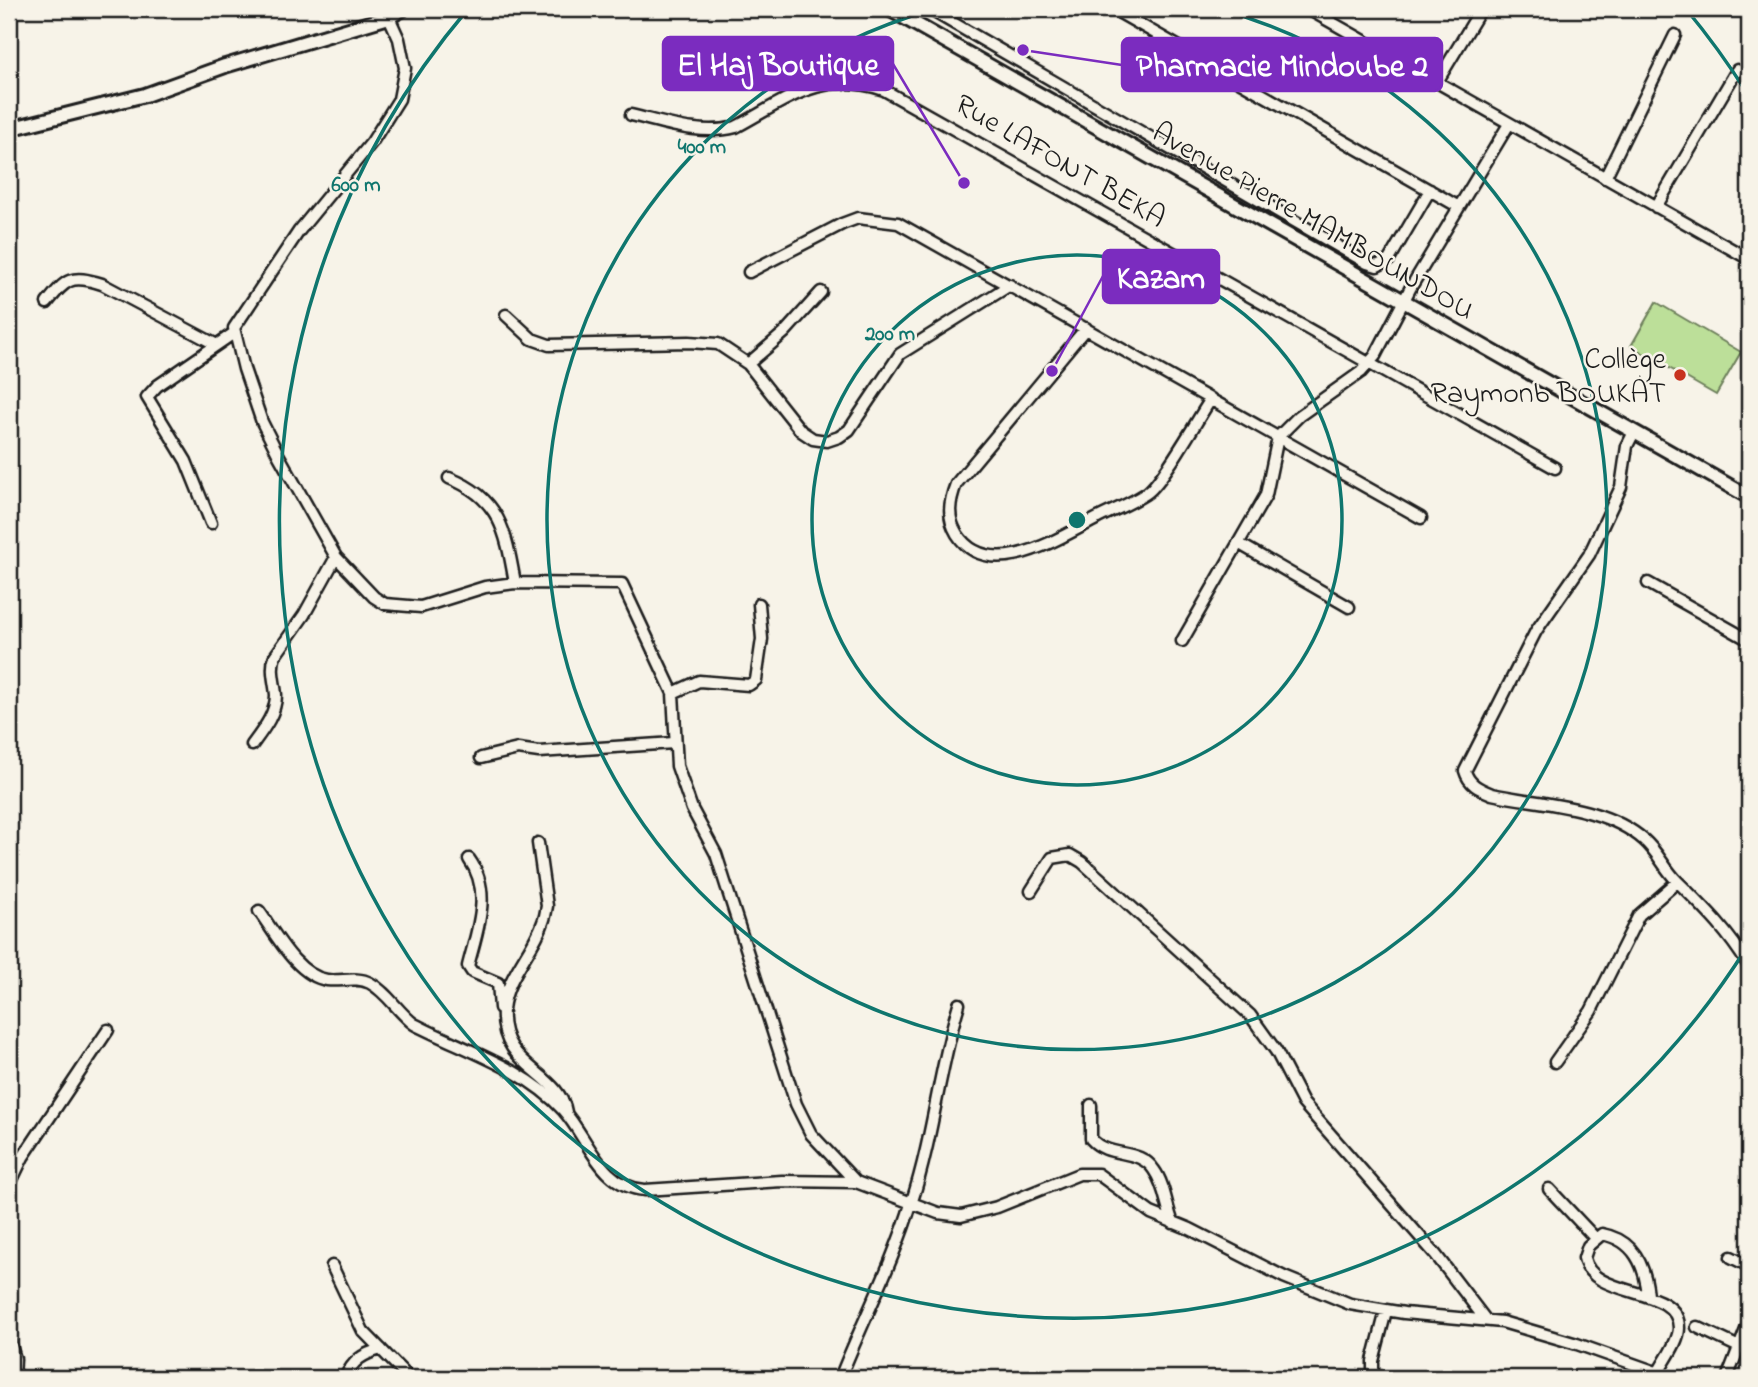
<svg xmlns="http://www.w3.org/2000/svg" width="1758" height="1387" viewBox="0 0 1758 1387" font-family="'Indie Flower',sans-serif">
  <rect width="100%" height="100%" fill="#f7f3e8"/>
  <filter id="ink" filterUnits="userSpaceOnUse"><feTurbulence type="fractalNoise" baseFrequency=".0143" numOctaves="2"/><feDisplacementMap in="SourceGraphic" scale="14" xChannelSelector="R" yChannelSelector="G"/><feConvolveMatrix kernelMatrix="1 2 1 2 8 2 1 2 1" color-interpolation-filters="sRGB"/></filter>
  <g filter="url(#ink)">
    <path fill="#bcdf99" stroke="#6c7e5a" stroke-width="2" d="M1656,302l85,50 -25,43 -85,-49z"/>
    <g fill="none" stroke-linecap="round" stroke-linejoin="round">
      <defs>
        <path id="street" d="M929,9l438,254 10,3 12,-6 41,-70
          M1113,9l346,198
          M1308,9l441,250
          M389,17l10,22 6,29 -6,31 -27,43 -73,89 -65,97 10,41 18,53 17,34 57,101 38,40 11,7 36,3 64,-20 30,-4 107,1 51,109 4,73 15,43 24,45 80,250 15,30 45,48
          M1437,82l44,-73
          M631,115c34,8 70,21 105,12 52,-28 86,-58 148,-37l671,378
          M1605,178l70,-143
          M1656,207l81,-137
          M749,272l93,-48 16,-6 40,5 523,295
          M47,303c19,-24 24,-29 55,-19l113,60
          M506,315l26,24 17,6 140,-3 29,2 30,20 53,67 12,8 14,2 12,-4 10,-7 51,-76 110,-69
          M1086,328l-130,156c-7,18 -9,34 1,50 32,50 102,4 139,-15 17,-9 37,-16 52,-27 15,-11 50,-74 63,-93
          M748,364l37,-32 36,-40
          M1634,432l-7,14 -6,41 -32,68 -53,76 -71,140c4,14 15,18 27,23 50,11 112,11 152,46 14,12 20,28 33,41 30,30 49,48 72,85
          M449,478c52,20 57,55 66,105
          M211,523l-25,-62 -39,-64 10,-11 77,-53
          M1238,543l111,64
          M1648,583l101,57
          M1182,641l84,-146 12,-58 21,-21 62,-44 14,-16 36,-69 98,-163
          M673,693l26,-12 50,4 7,-5 6,-41 -3,-35
          M252,745c11,-15 24,-31 24,-50 -1,-13 -6,-26 -1,-39l29,-41 32,-58
          M481,758l37,-9 21,3 135,-9
          M538,843l9,63 -2,10c-9,33 -39,59 -42,94 -4,57 56,61 63,102
          M469,859c24,33 8,71 -1,107l4,6 26,11 2,25
          M1031,891l21,-33 18,-3 12,7 168,153 26,36 27,52 133,152 49,64
          M259,911c16,22 38,65 68,69 14,2 30,-4 43,3 17,9 28,29 44,41 50,26 111,44 149,86 26,29 37,77 82,80l137,-9 74,1 82,31 23,3 36,-9 82,-33h19l53,39 39,16 94,48 66,27 54,9 98,9 75,22 96,34
          M1555,1062l36,-51 48,-96 38,-33
          M1091,1105v34c18,20 48,8 63,31 11,15 12,36 19,53
          M9,1186l14,-29 85,-127
          M1549,1189l46,49
          M1731,1257l18,9
          M332,1266l31,65 46,47
          M1648,1295c-3,-30 -14,-55 -46,-61l-14,12 -4,12c8,42 95,26 95,70 0,14 -15,33 -21,45
          M1697,1327l42,20
          M9,1339l6,20 -1,19
          M345,1378c8,-18 18,-24 36,-29
          M840,1378c23,-58 54,-117 72,-177 21,-64 27,-132 47,-197
          M1373,1378v-17l13,-50
          M1727,1378l22,-56"/>
        <path id="secondary" d="M889,9l860,488
          M9,129l136,-34 80,-29 164,-49 14,-8"/>
      </defs>
      <use href="#street" stroke="#1c1c1c" stroke-width="15"/>
      <use href="#secondary" stroke="#1c1c1c" stroke-width="18"/>
      <use href="#street" stroke="#f7f3e8" stroke-width="10"/>
      <use href="#secondary" stroke="#f7f3e8" stroke-width="12"/>
    </g>
  </g>
  <g fill="none" stroke="#0f766e" stroke-width="3.5">
    <circle cx="1077" cy="520" r="265"/>
    <path d="M1219 9A530 530 0 1 1 935 9"/>
    <path d="M1747 947A795 795 0 1 1 468 9M1686 9A795 795 0 0 1 1747 93"/>
  </g>
  <circle fill="#c8321e" stroke="#f7f3e8" stroke-width="2.5" cx="1680" cy="375" r="7"/>
  <g text-anchor="middle" stroke-width="5" stroke-linejoin="round" paint-order="stroke">
    <g font-size="30" fill="#1c1c1c" stroke="#f7f3e8">
      <text transform="translate(1061 160) rotate(30)" y="10">Rue LAFONT BEKA</text>
      <text transform="translate(1314 220) rotate(30)" y="10">Avenue Pierre MAMBOUNDOU</text>
    </g>
    <g font-size="30" fill="#1c1c1c" stroke="#f7f3e8" text-anchor="end">
      <text x="1666" y="368">Collège<tspan x="1666" dy="34">Raymonb BOUKAT</tspan></text>
    </g>
  </g>
  <circle cx="1077" cy="520" r="10" fill="#0f766e" stroke="#f7f3e8" stroke-width="3.5"/>
  <g font-size="21" text-anchor="middle" font-weight="bold" fill="#0f766e" stroke="#f7f3e8" stroke-width="5" stroke-linejoin="round" paint-order="stroke">
    <text x="702" y="153">400 m</text>
    <text x="356" y="191">600 m</text>
    <text x="890" y="340">200 m</text>
  </g>
  <path fill="none" stroke="#7b2cbf" stroke-width="2.5" d="M964 183L893 64M1023 50L1122 65M1052 371L1103 276"/>
  <g fill="#7b2cbf" stroke="#f7f3e8" stroke-width="2.5">
    <circle cx="964" cy="183" r="7"/>
    <circle cx="1023" cy="50" r="7"/>
    <circle cx="1052" cy="371" r="7"/>
  </g>
  <g fill="#7b2cbf" stroke="#7b2cbf" stroke-width="2.5">
    <rect x="663" y="37" width="230" height="53" rx="7"/>
    <rect x="1122" y="38" width="320" height="53" rx="7"/>
    <rect x="1103" y="250" width="116" height="53" rx="7"/>
  </g>
  <g font-size="32" text-anchor="middle" font-weight="bold" fill="#fff">
    <text x="778" y="75">El Haj Boutique</text>
    <text x="1282" y="76">Pharmacie Mindoube 2</text>
    <text x="1161" y="288">Kazam</text>
  </g>
  <rect width="1758" height="1387" fill="none" stroke="#f7f3e8" stroke-width="35"/>
  <rect x="18" y="18" width="1723" height="1352" fill="none" stroke="#1c1c1c" stroke-width="2.5" filter="url(#ink)"/>
</svg>
